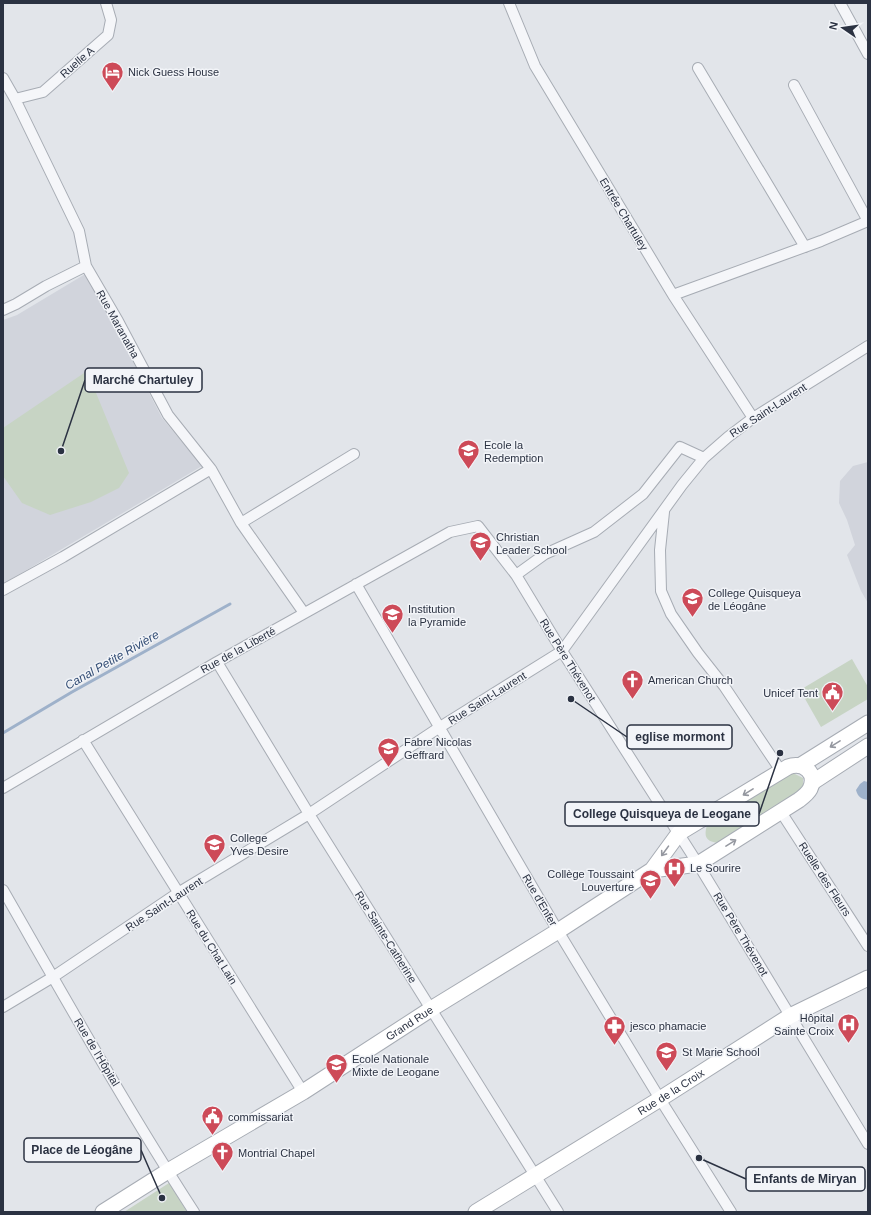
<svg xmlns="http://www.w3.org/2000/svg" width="871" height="1215" viewBox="0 0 871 1215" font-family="Helvetica,sans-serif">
  <rect width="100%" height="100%" fill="#e2e5ea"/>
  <path fill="#d1d4dc" d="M87,273l75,145 40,48 -199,118v-264l14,-5z
    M868,462v141l-7,-12 -14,-36 8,-10 -8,-25 -8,-17 1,-22 13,-15z"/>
  <path fill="#c7d4c4" d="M87,371l42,102 -10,15 -28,14 -41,13 -28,-12 -19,-27v-48z
    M852,659l16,28v12l-47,28 -21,-37z
    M793,773l10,5v7l-4,9 -82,49c-12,-2 -13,-7 -10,-18l78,-49z
    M169,1183l18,29h-63z"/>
  <path fill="#9eb1ca" d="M864,781l4,1v18c-7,-1 -10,-3 -12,-10l4,-6z"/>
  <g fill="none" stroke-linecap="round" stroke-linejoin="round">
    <path stroke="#9eb1ca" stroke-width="3" d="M3,733l69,-41 158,-88"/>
    <defs>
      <path id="street" d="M509,3l26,63 138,229 80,123
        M840,3l28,51
        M698,68l107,179
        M3,78l12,21 64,132 7,35 32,55 50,94 43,54 30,54 63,90
        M794,85l74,136
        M15,99l28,-7 65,-57 3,-15 -5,-17
        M673,295l148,-54 47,-20
        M3,310l13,-6 30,-18 40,-20
        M664,512l-4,38 1,41 10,23 27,39 26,33 57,85
        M241,523l113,-69
        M516,575l29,-21 49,-22 49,-38 37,-47 24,11
        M356,584l202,347 102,168 71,113
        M3,590l60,-33 148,-88
        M217,662l92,152 249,398
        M83,740l220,352
        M3,788l214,-126 233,-130 28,-6 38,49 46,76 136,213 170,280
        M781,812l87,134
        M3,890c62,108 123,217 191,322
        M3,1007l50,-30 125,-84 131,-79 131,-87 122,-76 120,-166 22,-27 24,-21 25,-19 115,-72"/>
      <g id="secondary">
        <path d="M801,765l67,-42"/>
        <path d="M813,782l55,-36"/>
        <path id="s1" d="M103,1212l65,-41 135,-79 128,-83 127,-78 94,-61 27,-37 109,-66c15,-6 30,6 22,22 -2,4 -7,8 -11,11l-101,64 -46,6"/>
        <path id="s2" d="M476,1212l184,-113 130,-83 78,-38"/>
      </g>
    </defs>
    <use href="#street" stroke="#a7acb4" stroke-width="12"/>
    <use href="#secondary" stroke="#a7acb4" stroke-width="17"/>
    <use href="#street" stroke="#f5f6f9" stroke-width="10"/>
    <use href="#secondary" stroke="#fff" stroke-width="15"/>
  </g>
  <defs><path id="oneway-shaft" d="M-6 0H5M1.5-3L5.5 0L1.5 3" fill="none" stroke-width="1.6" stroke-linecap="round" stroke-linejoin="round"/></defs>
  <g stroke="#9598a0">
    <use href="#oneway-shaft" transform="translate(835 744) rotate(148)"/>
    <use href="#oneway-shaft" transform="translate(748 792) rotate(148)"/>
    <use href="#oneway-shaft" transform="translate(731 843) rotate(-32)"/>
    <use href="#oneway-shaft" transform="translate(665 851) rotate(126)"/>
  </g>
  <defs>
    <symbol id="hotel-pin" viewBox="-11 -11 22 30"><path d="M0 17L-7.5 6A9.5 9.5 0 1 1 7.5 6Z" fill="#cd4a58" stroke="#f2f4f8"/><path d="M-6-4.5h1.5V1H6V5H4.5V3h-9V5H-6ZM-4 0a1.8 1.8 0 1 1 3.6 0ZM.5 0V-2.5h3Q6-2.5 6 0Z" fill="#fff"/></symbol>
    <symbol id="school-pin" viewBox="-11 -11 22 30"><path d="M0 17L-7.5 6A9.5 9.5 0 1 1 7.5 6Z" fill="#cd4a58" stroke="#f2f4f8"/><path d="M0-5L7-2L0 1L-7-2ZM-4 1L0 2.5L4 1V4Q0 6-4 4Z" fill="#fff"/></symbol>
    <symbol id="church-pin" viewBox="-11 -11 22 30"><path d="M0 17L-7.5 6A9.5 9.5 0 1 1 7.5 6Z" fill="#cd4a58" stroke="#f2f4f8"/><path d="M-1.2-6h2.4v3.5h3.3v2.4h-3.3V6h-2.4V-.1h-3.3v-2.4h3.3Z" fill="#fff"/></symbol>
    <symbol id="civic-pin" viewBox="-11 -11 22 30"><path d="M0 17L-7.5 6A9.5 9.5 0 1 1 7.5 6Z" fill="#cd4a58" stroke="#f2f4f8"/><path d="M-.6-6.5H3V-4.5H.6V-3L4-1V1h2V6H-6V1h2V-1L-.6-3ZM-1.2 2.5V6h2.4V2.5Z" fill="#fff"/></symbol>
    <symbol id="hospital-pin" viewBox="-11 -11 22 30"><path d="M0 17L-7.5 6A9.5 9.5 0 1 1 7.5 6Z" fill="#cd4a58" stroke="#f2f4f8"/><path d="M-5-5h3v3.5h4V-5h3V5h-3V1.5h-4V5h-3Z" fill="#fff"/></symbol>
    <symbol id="pharmacy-pin" viewBox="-11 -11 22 30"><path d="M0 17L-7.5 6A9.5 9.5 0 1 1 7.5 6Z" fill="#cd4a58" stroke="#f2f4f8"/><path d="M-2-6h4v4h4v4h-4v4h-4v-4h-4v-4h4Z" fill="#fff"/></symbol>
  </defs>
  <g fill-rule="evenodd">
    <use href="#hotel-pin" x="100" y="60" width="25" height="34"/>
    <use href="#school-pin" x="456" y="438" width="25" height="34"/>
    <use href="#school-pin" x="468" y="530" width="25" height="34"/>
    <use href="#school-pin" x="680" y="586" width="25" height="34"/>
    <use href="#school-pin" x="380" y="602" width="25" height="34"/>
    <use href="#church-pin" x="620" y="668" width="25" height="34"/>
    <use href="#civic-pin" x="820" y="680" width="25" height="34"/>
    <use href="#school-pin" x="376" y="736" width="25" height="34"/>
    <use href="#school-pin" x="202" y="832" width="25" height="34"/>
    <use href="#hospital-pin" x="662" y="856" width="25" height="34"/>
    <use href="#school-pin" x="638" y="868" width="25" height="34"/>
    <use href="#hospital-pin" x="836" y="1012" width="25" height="34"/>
    <use href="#pharmacy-pin" x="602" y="1014" width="25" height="34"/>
    <use href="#school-pin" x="654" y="1040" width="25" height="34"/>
    <use href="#school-pin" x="324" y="1052" width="25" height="34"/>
    <use href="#civic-pin" x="200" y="1104" width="25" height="34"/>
    <use href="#church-pin" x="210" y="1140" width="25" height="34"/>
  </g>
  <g text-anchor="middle" stroke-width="3" stroke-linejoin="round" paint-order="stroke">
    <g font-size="11" fill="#2b3242" stroke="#f2f4f8">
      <text transform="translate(77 62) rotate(-41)" y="4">Ruelle A</text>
      <text transform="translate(624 214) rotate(59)" y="4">Entrée Chartuley</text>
      <text transform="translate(118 324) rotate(61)" y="4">Rue Maranatha</text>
      <text transform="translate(768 410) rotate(-33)" y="4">Rue Saint-Laurent</text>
      <text transform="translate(238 650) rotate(-29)" y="4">Rue de la Liberté</text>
      <text transform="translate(568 660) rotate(58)" y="4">Rue Père Thévenot</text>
      <text transform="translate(487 698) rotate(-32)" y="4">Rue Saint-Laurent</text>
      <text transform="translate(825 879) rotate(57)" y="4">Ruelle des Fleurs</text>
      <text transform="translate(540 900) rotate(60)" y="4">Rue d'Enfer</text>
      <text transform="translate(164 904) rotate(-33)" y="4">Rue Saint-Laurent</text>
      <text transform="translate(741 934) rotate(59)" y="4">Rue Père Thévenot</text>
      <text transform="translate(386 937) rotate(58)" y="4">Rue Sainte-Catherine</text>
      <text transform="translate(212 947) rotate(58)" y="4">Rue du Chat Lain</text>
      <text dy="4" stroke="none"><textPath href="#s1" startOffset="360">Grand Rue</textPath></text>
      <text transform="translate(97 1052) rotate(59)" y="4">Rue de l'Hôpital</text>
      <text dy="4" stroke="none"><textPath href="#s2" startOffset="229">Rue de la Croix</textPath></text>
    </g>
    <g font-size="11" fill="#2b3242" stroke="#f2f4f8" text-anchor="start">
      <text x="128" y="76">Nick Guess House</text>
      <text x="484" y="449">Ecole la<tspan x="484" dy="13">Redemption</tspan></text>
      <text x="496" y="541">Christian<tspan x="496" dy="13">Leader School</tspan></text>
      <text x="708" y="597">College Quisqueya<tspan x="708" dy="13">de Léogâne</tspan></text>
      <text x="408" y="613">Institution<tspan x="408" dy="13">la Pyramide</tspan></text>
      <text x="648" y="684">American Church</text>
      <text x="818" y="697" text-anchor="end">Unicef Tent</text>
      <text x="404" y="746">Fabre Nicolas<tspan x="404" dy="13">Geffrard</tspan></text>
      <text x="230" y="842">College<tspan x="230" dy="13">Yves Desire</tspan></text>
      <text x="690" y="872">Le Sourire</text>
      <text x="634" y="878" text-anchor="end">Collège Toussaint<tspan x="634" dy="13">Louverture</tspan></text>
      <text x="834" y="1022" text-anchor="end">Hôpital<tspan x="834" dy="13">Sainte Croix</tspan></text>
      <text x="630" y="1030">jesco phamacie</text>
      <text x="682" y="1056">St Marie School</text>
      <text x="352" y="1063">Ecole Nationale<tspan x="352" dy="13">Mixte de Leogane</tspan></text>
      <text x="228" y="1121">commissariat</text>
      <text x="238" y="1157">Montrial Chapel</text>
    </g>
    <g font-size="12" font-style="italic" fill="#354f76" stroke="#f2f4f8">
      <text transform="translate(112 660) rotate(-30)" y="4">Canal Petite Rivière</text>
    </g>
  </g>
  <path fill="none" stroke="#2b3242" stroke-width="1.5" d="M61 451L85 380M571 699L627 737M780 753L759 814M162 1198L141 1150M699 1158L746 1179"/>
  <g fill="#2b3242" stroke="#f2f4f8" stroke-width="1.5">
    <circle cx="61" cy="451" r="4"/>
    <circle cx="571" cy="699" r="4"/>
    <circle cx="780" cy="753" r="4"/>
    <circle cx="162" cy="1198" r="4"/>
    <circle cx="699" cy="1158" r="4"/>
  </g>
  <g fill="#f2f4f8" stroke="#2b3242" stroke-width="1.5">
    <rect x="85" y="368" width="117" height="24" rx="4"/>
    <rect x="627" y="725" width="105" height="24" rx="4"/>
    <rect x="565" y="802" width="194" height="24" rx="4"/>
    <rect x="24" y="1138" width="117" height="24" rx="4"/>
    <rect x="746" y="1167" width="119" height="24" rx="4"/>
  </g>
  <g font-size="12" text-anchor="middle" font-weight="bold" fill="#2b3242">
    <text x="143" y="384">Marché Chartuley</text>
    <text x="680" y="741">eglise mormont</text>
    <text x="662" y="818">College Quisqueya de Leogane</text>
    <text x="82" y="1154">Place de Léogâne</text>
    <text x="805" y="1183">Enfants de Miryan</text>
  </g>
  <rect width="871" height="1215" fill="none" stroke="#2b3242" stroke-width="8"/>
  <g transform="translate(843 28) rotate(283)" stroke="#f2f4f8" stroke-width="3" paint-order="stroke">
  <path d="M0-3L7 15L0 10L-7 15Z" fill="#2b3242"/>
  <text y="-6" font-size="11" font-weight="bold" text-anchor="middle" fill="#2b3242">N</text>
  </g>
</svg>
